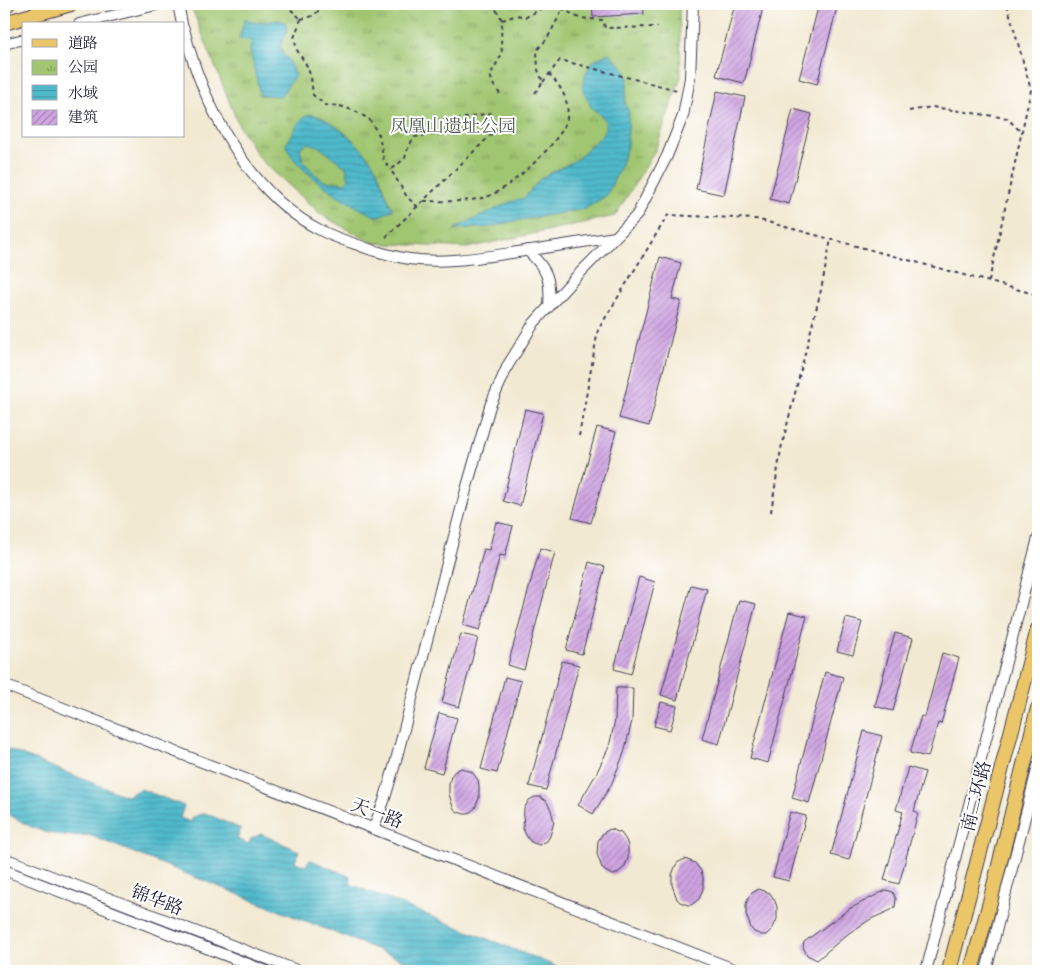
<svg xmlns="http://www.w3.org/2000/svg" width="1042" height="975" viewBox="0 0 1042 975" font-family="'IM FELL DW Pica','Noto Serif SC',serif">
  <defs>
    <pattern id="park-tufts" width="24" height="20" patternUnits="userSpaceOnUse" patternTransform="scale(1.25)"><rect width="24" height="20" fill="#a0c671"/><path d="M3 7l-1-3M5 7V3M7 7l1-3M15 17l-1-3M17 17v-4M19 17l1-3" fill="none" stroke="#82a05e"/></pattern>
    <pattern id="water-rules" width="6" height="5" patternUnits="userSpaceOnUse" patternTransform="scale(1.25)"><rect width="6" height="5" fill="#50bacc"/><path d="M0 2.5h6" fill="none" stroke="#4297a7"/></pattern>
    <pattern id="building-hatch" width="6" height="6" patternUnits="userSpaceOnUse" patternTransform="scale(1.25)"><rect width="6" height="6" fill="#cfa4e2"/><path d="M-1 1l2-2M0 6l6-6M5 7l2-2" fill="none" stroke="#a885b8"/></pattern>
  </defs>
  <rect width="100%" height="100%" fill="#fff"/>
  <filter id="ink" filterUnits="userSpaceOnUse"><feTurbulence type="fractalNoise" baseFrequency=".02" numOctaves="2"/><feDisplacementMap in="SourceGraphic" scale="10" xChannelSelector="R" yChannelSelector="G"/><feConvolveMatrix kernelMatrix="1 2 1 2 8 2 1 2 1" color-interpolation-filters="sRGB"/></filter>
  <filter id="wash" filterUnits="userSpaceOnUse"><feTurbulence type="fractalNoise" baseFrequency=".0096" numOctaves="4" result="noise"/><feDisplacementMap in="SourceGraphic" scale="20" xChannelSelector="R" yChannelSelector="G"/><feGaussianBlur stdDeviation="1.12" result="paint"/><feColorMatrix in="noise" values="0 0 0 0 0 0 0 0 0 0 0 0 0 0 0 0 0 1.4 0 .05"/><feComposite in="paint" operator="in"/></filter>
  <g filter="url(#wash)">
    <rect width="100%" height="100%" fill="#f2e9d2"/>
    <path fill="url(#park-tufts)" stroke="#617456" d="M197,4h482l2,73 -26,74 -40,65 -148,32 -94,-5 -50,-27 -62,-56 -22,-34 -48,-120z"/>
    <path fill="url(#water-rules)" stroke="#396e84" fill-rule="evenodd" d="M245,19l11,4 23,-3 7,3 1,9 -7,13 3,10 5,4 7,16 -14,21 -21,-1 -10,-44 1,-10 -12,-3z
      M609,53l16,16 3,10 -3,25 4,9 -2,33 -7,21 -13,28 -22,14 -76,13 -18,5 -37,2 56,-27 14,-4 17,-20 35,-18 28,-27 2,-8 -1,-6 -14,-12 -9,-20 4,-14 6,-11z
      M311,114c23,5 55,35 66,56 6,13 9,27 16,40l-16,7c-25,-11 -85,-47 -91,-73 8,-9 11,-27 25,-30zM307,143l11,3 28,21 3,12 -4,4 -21,-2 -10,-8 -11,-12 -3,-13z
      M4,748l122,48 15,-7 43,17 -4,12 11,4 2,-5 12,-4 36,16 -4,10 11,5 3,-5 10,-5 38,17 -4,11 11,4 2,-4 3,-2 40,17 -1,7 218,87h-137l-342,-136c-17,1 -34,1 -50,-5 -13,-4 -23,-13 -35,-17z"/>
    <g id="blocks">
      <path fill="url(#building-hatch)" d="M592,4h51l1,10 -51,3z
        M735,4h29l-20,79 -28,-7z
        M819,4h19l-21,80 -18,-5z
        M717,91l28,6 -21,98 -28,-6z
        M793,109l19,5 -23,90 -19,-5z
        M660,257l21,6 -9,36 9,2 -32,125 -30,-8z
        M525,409l18,4 -23,93 -17,-5z
        M597,427l19,5 -25,91 -19,-5z
        M496,522l17,4 -8,30 -5,-1 -20,75 -17,-5 21,-76 5,1z
        M540,548l15,4 -31,118 -16,-5z
        M589,562l16,5 -23,87 -16,-4z
        M639,577l16,5 -24,92 -17,-5z
        M691,585l16,4 -30,111 -16,-5z
        M739,600l17,4 -37,140 -17,-5z
        M789,612l18,4 -39,147 -18,-5z
        M846,618l16,4 -9,33 -16,-4z
        M895,633l18,5 -20,73 -18,-5z
        M461,634l17,4 -19,69 -17,-5z
        M942,653l17,5 -18,66 -3,-1 -10,34 -18,-4 11,-37 4,1z
        M562,661l17,4 -33,125 -17,-4z
        M825,672l18,5 -34,126 -17,-5z
        M505,677l16,4 -24,92 -16,-4z
        M616,688h17l-1,33 -8,32 -13,32 -18,29 -15,-9 17,-29 14,-29 6,-27z
        M661,702l16,4 -7,24 -16,-4z
        M439,713l18,5 -15,55 -18,-5z
        M864,731l18,5 -33,124 -18,-5z
        M908,767l17,5 -11,39 4,2 -19,71 -15,-4 19,-68 -7,-2z
        M461,768l11,4 6,8 1,6v12l-4,10 -7,6h-4l-8,-3 -3,-4 -4,-13v-10l2,-8 3,-4z
        M535,797h5l7,5 4,8 3,12 -4,14 -3,5 -8,4 -8,-3 -4,-5 -4,-8 1,-20 5,-9z
        M790,812l16,4 -17,65 -16,-4z
        M610,829l11,4 5,7 2,6v12l-4,10 -8,6 -3,1 -8,-4 -3,-3 -5,-14 1,-13 5,-8z
        M685,859l10,4 6,8 2,6v12l-4,10 -8,6h-3l-8,-3 -3,-3 -5,-14v-10l3,-8 2,-4z
        M759,889l11,4 5,8 2,6v12l-4,9 -7,7h-4l-8,-3 -3,-4 -5,-14v-10l3,-8 3,-3z
        M886,890l7,2 3,7 -1,8 -4,3 -20,9 -22,14 -32,27 -10,-5 -4,-8 1,-5 45,-33z"/>
    </g>
  </g>
  <g filter="url(#ink)">
    <use href="#blocks" fill-opacity="0" stroke="#414052" stroke-width="1"/>
    <g fill="none" stroke-linecap="round" stroke-linejoin="round">
      <defs>
        <path id="tertiary" d="M178,4l4,20
          M79,24l81,-20
          M184,29c18,75 65,165 136,201 15,8 33,13 49,19 13,4 27,8 40,10 36,5 74,-2 109,-7 33,-5 65,-10 97,-15
          M4,44l20,-5
          M527,250c21,20 24,29 22,57
          M4,685l735,286
          M373,829l11,-28 11,-37 71,-274 24,-84 18,-41 26,-42 39,-43 64,-65 30,-59 16,-40 7,-38 3,-74
          M4,858l295,113
          M4,870l262,101
          M926,971l112,-433
          M986,971l52,-205"/>
        <path id="primary" d="M4,5l4,-1
          M4,23l67,-19
          M949,971l89,-342
          M971,971l19,-69 48,-194"/>
      </defs>
      <use href="#tertiary" stroke="#414052" stroke-width="12"/>
      <use href="#primary" stroke="#414052" stroke-width="16"/>
      <path stroke="#414052" stroke-width="2" stroke-dasharray="4 4" stroke-linecap="butt" d="M285,4l16,15
        M490,4l7,7 5,9 -1,19 1,15 -12,21 3,9 9,13
        M301,19l-7,19 3,12 10,16 4,11 2,18 12,10 15,1 15,5 14,8 10,16 5,26 7,9
        M301,19l12,-3 13,-12
        M502,20l15,-5 9,2 22,-12 15,4 16,9 24,2 2,8 53,-1
        M543,82l17,-22 117,30
        M535,93l8,-11 -5,-12 -1,-20 10,-11 16,-30 1,-5
        M909,111l23,-4 75,11 15,15
        M424,201c21,0 44,2 65,-5 21,-8 74,-55 78,-78 3,-17 -6,-32 -18,-44
        M418,207l-11,-10 -16,-27 14,-12 3,-10 6,-11 28,-3 13,-14 40,-8
        M386,237l112,-109
        M989,281l42,-191 -24,-86
        M579,436l19,-106 70,-115 88,4 282,76
        M771,512l10,-63 40,-159 10,-51"/>
      <use href="#tertiary" stroke="#fff" stroke-width="10"/>
      <use href="#primary" stroke="#ebc669" stroke-width="14"/>
    </g>
  </g>
  <g text-anchor="middle" stroke-width="4" stroke-linejoin="round" paint-order="stroke">
    <g font-size="18" fill="#4e5b4e" stroke="#fff">
      <text x="453" y="132">凤凰山遗址公园</text>
    </g>
    <g font-size="18" fill="#22223b" stroke="#fff">
      <text transform="translate(976 796) rotate(-76)" y="6">南二环路</text>
      <text transform="translate(377 813) rotate(21)" y="6">天一路</text>
      <text transform="translate(157 900) rotate(21)" y="6">锦华路</text>
    </g>
  </g>
  <rect width="1042" height="975" fill="none" stroke="#fff" stroke-width="20"/>
  <rect x="22" y="22" width="162" height="115" fill="#ffffff" stroke="#a7a7b1"/>
  <rect x="32" y="39" width="25" height="8" fill="#ebc669" stroke="#a7a7b1"/>
  <text x="68" y="48" font-size="15" fill="#22223b">道路</text>
  <rect x="32" y="60" width="25" height="15" fill="url(#park-tufts)" stroke="#a7a7b1"/>
  <text x="68" y="72" font-size="15" fill="#22223b">公园</text>
  <rect x="32" y="85" width="25" height="15" fill="url(#water-rules)" stroke="#a7a7b1"/>
  <text x="68" y="98" font-size="15" fill="#22223b">水域</text>
  <rect x="32" y="110" width="25" height="15" fill="url(#building-hatch)" stroke="#a7a7b1"/>
  <text x="68" y="122" font-size="15" fill="#22223b">建筑</text>
</svg>
